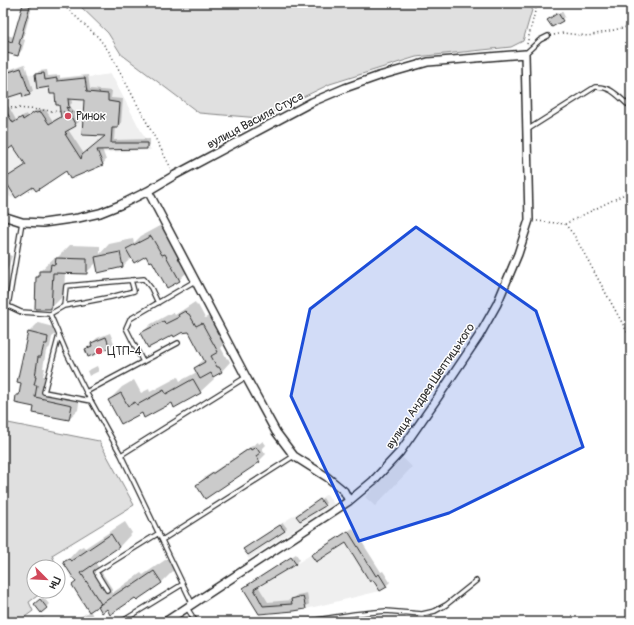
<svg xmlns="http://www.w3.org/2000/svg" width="634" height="625" viewBox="0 0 634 625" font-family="Pangolin,sans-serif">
  <rect width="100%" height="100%" fill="#fff"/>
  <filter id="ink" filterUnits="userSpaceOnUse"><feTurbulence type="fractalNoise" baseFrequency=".025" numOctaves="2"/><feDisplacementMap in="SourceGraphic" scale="8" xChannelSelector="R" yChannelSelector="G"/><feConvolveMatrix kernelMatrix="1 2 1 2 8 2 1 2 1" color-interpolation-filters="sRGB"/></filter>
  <g filter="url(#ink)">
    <path fill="#efefef" d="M3,68l57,13 51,-7 40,76 -54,3 -65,38 -3,-3 -17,10 -3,-2 -6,3z
      M403,458l9,9 -37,39 -10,-9z
      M327,494l7,10 -85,55 -7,-10z
      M348,531l28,45 11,11 -7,4 -74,18 -12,2 -35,3 -16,-26 48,-31 5,7z"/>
    <path fill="#e0e0e0" stroke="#868686" d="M77,3h457l-11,38 -12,6 -95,10 -86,27 -70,34 -61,-5 -78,-59 -13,-21z
      M3,422l96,19 35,64 -82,50 5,12h-23v24h10l-15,11 4,9 -15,11h-15z"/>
    <path fill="#0003" fill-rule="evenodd" d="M25,3h8l-10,36 2,1 -3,10 -5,5 -14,-5v-16l11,3 10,-32z
      M562,11l3,6 -13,9 -4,-6z
      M25,64l8,27 -4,3 -7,-2 -19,6v-26z
      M47,70l1,6 12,-1v3l28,-3 2,14 22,2 -1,7 12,1 -2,25 -4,3h-2l-1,13 36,-1v6l-4,3 -44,1 4,11 -3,4 -33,13 -3,-7 -34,16 -24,-10 18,-12 -13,-20 -11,7v-41l6,-3 7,13 10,-6 1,3 12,-8v1l6,-1 8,12 8,-5 -1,-12 -5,-12 -19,-17 3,-4zM71,98l14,1 21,36 -22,19 -15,-23v-2l10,-7 -9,-17 2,-2z
      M165,223l10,20 3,-2 14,26 -13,13 -32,-25 -15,2 -10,10 -25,-5 -11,11 -21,-1 -1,23 -13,13 -14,-31 3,-3v-3l14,-13h3l13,-13 30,1v8l9,-10 24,-5 1,4 7,-7z
      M3,253l9,3 -9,27z
      M195,302l2,4 1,-1 7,13 6,-3 15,27 -5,6 6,11 1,-1 2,4 -9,10 -9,4 2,3 -14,13 -58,20 -33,-12 13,-13 12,-7 7,13 8,-4 1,3 28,-15 2,4 17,-9 -2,-4 9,-9 -15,-29 -15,3 -33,1 10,-10 22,-12 2,3z
      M38,323l19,5 -1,6 -4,3 -2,10 -4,4 -3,17h2l-2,8h2l-2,12 37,8 -2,14 -10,9 -33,-13 -18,-11 3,-3 8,-59z
      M110,333l4,10 -5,4 -23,2 11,-11z
      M97,366l2,5 -10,5 -2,-5z
      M263,441l3,4 -4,4 4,5 -7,7 -62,24 7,-7 54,-36 1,2z
      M323,498l3,5 -2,2 -24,9z
      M125,522l7,11 -13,14 -24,15 18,28 -2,4 30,-21 2,2 25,-17 7,11 -13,13 -25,17 -2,-3 -28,12 -8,-2 2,-3 -11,7 6,12h-24l18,-11 -13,-30 -12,-18 13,-14 5,-3 2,2z
      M283,523l4,5 -3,3 -39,18z
      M353,528l28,44 2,-1 7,11 -4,4 -12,-7 -28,-37 -33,13 4,-5z
      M296,554l4,6 -5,4 -37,22 10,16 25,-2 4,-5 10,-2 2,11 -4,4 -45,5 -16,-25 4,-4z
      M43,597l6,7 -3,3 -11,-3z"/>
    <path fill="#cbcbcb" stroke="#2b2b2b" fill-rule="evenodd" d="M23,4l7,2 -11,38 2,1 -3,11 -15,-4v-13l9,3z
      M558,13l5,8 -11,6 -5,-7z
      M21,68l9,27 -7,2 -1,-4 -19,6v-25z
      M44,73l1,7 12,-2v3l28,-3 2,14 21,2v7l12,2 -2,25h-6l-1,15h36v6l-50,1 6,15 -33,14 -4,-8 -30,20 -3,-4 -17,11 -12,-19 22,-14 -13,-19 -10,7v-47l10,17 9,-6 1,3 12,-8 1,1 5,-1 8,12 12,-7 -2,-12h-3l-1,-11h-5l-1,-7 -12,2 -2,-15zM68,99l16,1 -2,35 23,1 -23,19 -1,4 -16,-25h2l-2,-2 11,-6 -10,-19 3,1z
      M151,236l11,19 3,-1 15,27 -13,7 -15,-27 -3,1 -3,-6 -12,7 -8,-14z
      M120,252l3,15 -25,6 -3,-16z
      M56,258l31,1v15l-34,-1 -2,36h-16l1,-32h3v-6h11l1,-7 4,1z
      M185,311l3,3h1l7,12 6,-3 16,29 -7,4 6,11h2l3,5 -9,5 -2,-4 -11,6 -6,-11 11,-6 -16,-30 -8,1 -7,4 -1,-2 -25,13 -8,-15 24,-12 1,3 14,-7 -1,-2z
      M28,332l20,5 -1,7h-3l-3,13h-3l-3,20h1l-2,8h3l-2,12 37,8 -3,15 -36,-7 1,-6 -19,-4 1,-8h3l2,-12 -4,-1z
      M106,337l4,11 -22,9 -3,-8 7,-3 -1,-3z
      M193,379l8,14 -27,15 -2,-5 -28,15 -2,-5 -21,11 -13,-24 13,-7 7,13 7,-4 2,3 27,-15 2,4z
      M256,447l4,6 -4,3 4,6 -55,37 -9,-14 54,-37 1,2z
      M320,499l5,7 -25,15 -4,-5z
      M280,525l5,6 -37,24 -5,-6z
      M348,531l28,45 3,-2 8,13 -7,4 -7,-11 -3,2 -24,-39 -30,19 -5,-7z
      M111,534l8,13 -38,26 20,31 -12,8 -17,-27 4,-3 -13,-20 6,-3 2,2z
      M291,557l5,7 -42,25 9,17 29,-2 -1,-5 12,-3 3,13 -12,2 -35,3 -16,-26z
      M154,571l8,12 -25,17 -2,-2 -25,17 -3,-6 -5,4 -4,-7 30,-20 1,2z
      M40,599l7,9 -6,5 -7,-9z"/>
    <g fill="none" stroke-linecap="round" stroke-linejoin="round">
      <defs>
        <path id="service" d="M525,54l15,-14 8,-4
          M527,130l68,-43c15,-1 22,8 32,17
          M22,222l-14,84 13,6 29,2 17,40 19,38 35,63 71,148
          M64,306l47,-9 23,-6 -3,-11
          M50,314l14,-8 2,-20 78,-7 7,9 7,15
          M59,335l-15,57 47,9
          M143,362l-17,-34 4,-9 65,-38
          M86,392l92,-49
          M121,455l125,-78
          M162,540l132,-84
          M107,590l-11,-18 63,-39
          M187,608l9,14
          M39,622l3,-1v1
          M121,622l62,-38
          M272,622l38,-1 45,-7 31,-3 36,3 13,-3 11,-6 30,-24"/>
        <path id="minor" d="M148,191l98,186 30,55 18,24 33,21 17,14 5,10
          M3,216l19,6 21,1 35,-5 22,-5 20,-8 28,-14 27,-16 137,-73 33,-14 34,-12 49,-14 97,-8 4,166 -11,34 -21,50 -18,32 -43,64 -36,52 -27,29 -24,20 -184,121"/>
      </defs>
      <use href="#service" stroke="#2b2b2b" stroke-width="6"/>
      <use href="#minor" stroke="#2b2b2b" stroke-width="10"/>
      <path stroke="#2b2b2b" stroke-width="1.5" stroke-dasharray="1 3" stroke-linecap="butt" d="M61,3l37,34 12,16 61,115
        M622,3l4,6 5,3
        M554,35l9,-2 25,3 43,-10
        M527,44l10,-41
        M3,107l100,8
        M537,221l28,3 66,-33
        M565,224l9,11 57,104"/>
      <use href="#service" stroke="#fff" stroke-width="3.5"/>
      <use href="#minor" stroke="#fff" stroke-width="7"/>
    </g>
  </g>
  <path fill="#1d4ed8" fill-opacity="0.2" stroke="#1d4ed8" stroke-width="3" stroke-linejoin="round" d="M416,227l120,84 47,136 -134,66 -90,28 -68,-145 19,-87z"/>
  <g fill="#d1495b" stroke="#fff" stroke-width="1.5">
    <circle cx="68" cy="116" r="4"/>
    <circle cx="99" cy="351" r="4"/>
  </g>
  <g text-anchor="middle" stroke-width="3" stroke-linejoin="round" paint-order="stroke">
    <g font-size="12" fill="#2b2b2b" stroke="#fff" text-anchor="start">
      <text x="76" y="120">Ринок</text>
      <text x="107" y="355">ЦТП-4</text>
    </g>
    <g font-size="12" fill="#2b2b2b" stroke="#fff">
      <text transform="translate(255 120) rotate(-28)" y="4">вулиця Василя Стуса</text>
      <text transform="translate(430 386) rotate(-56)" y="4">вулиця Андрея Шептицького</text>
    </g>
  </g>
  <rect width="634" height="625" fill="none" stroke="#fff" stroke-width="16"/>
  <rect x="8" y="8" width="618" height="609" fill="none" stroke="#2b2b2b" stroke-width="1.5" filter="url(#ink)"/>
  <g transform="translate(46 579) rotate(114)"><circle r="19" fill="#ffffff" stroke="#aaaaaa"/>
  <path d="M0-3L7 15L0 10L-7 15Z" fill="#d1495b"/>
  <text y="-6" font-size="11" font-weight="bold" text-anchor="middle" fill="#2b2b2b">Пн</text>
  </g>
</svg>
